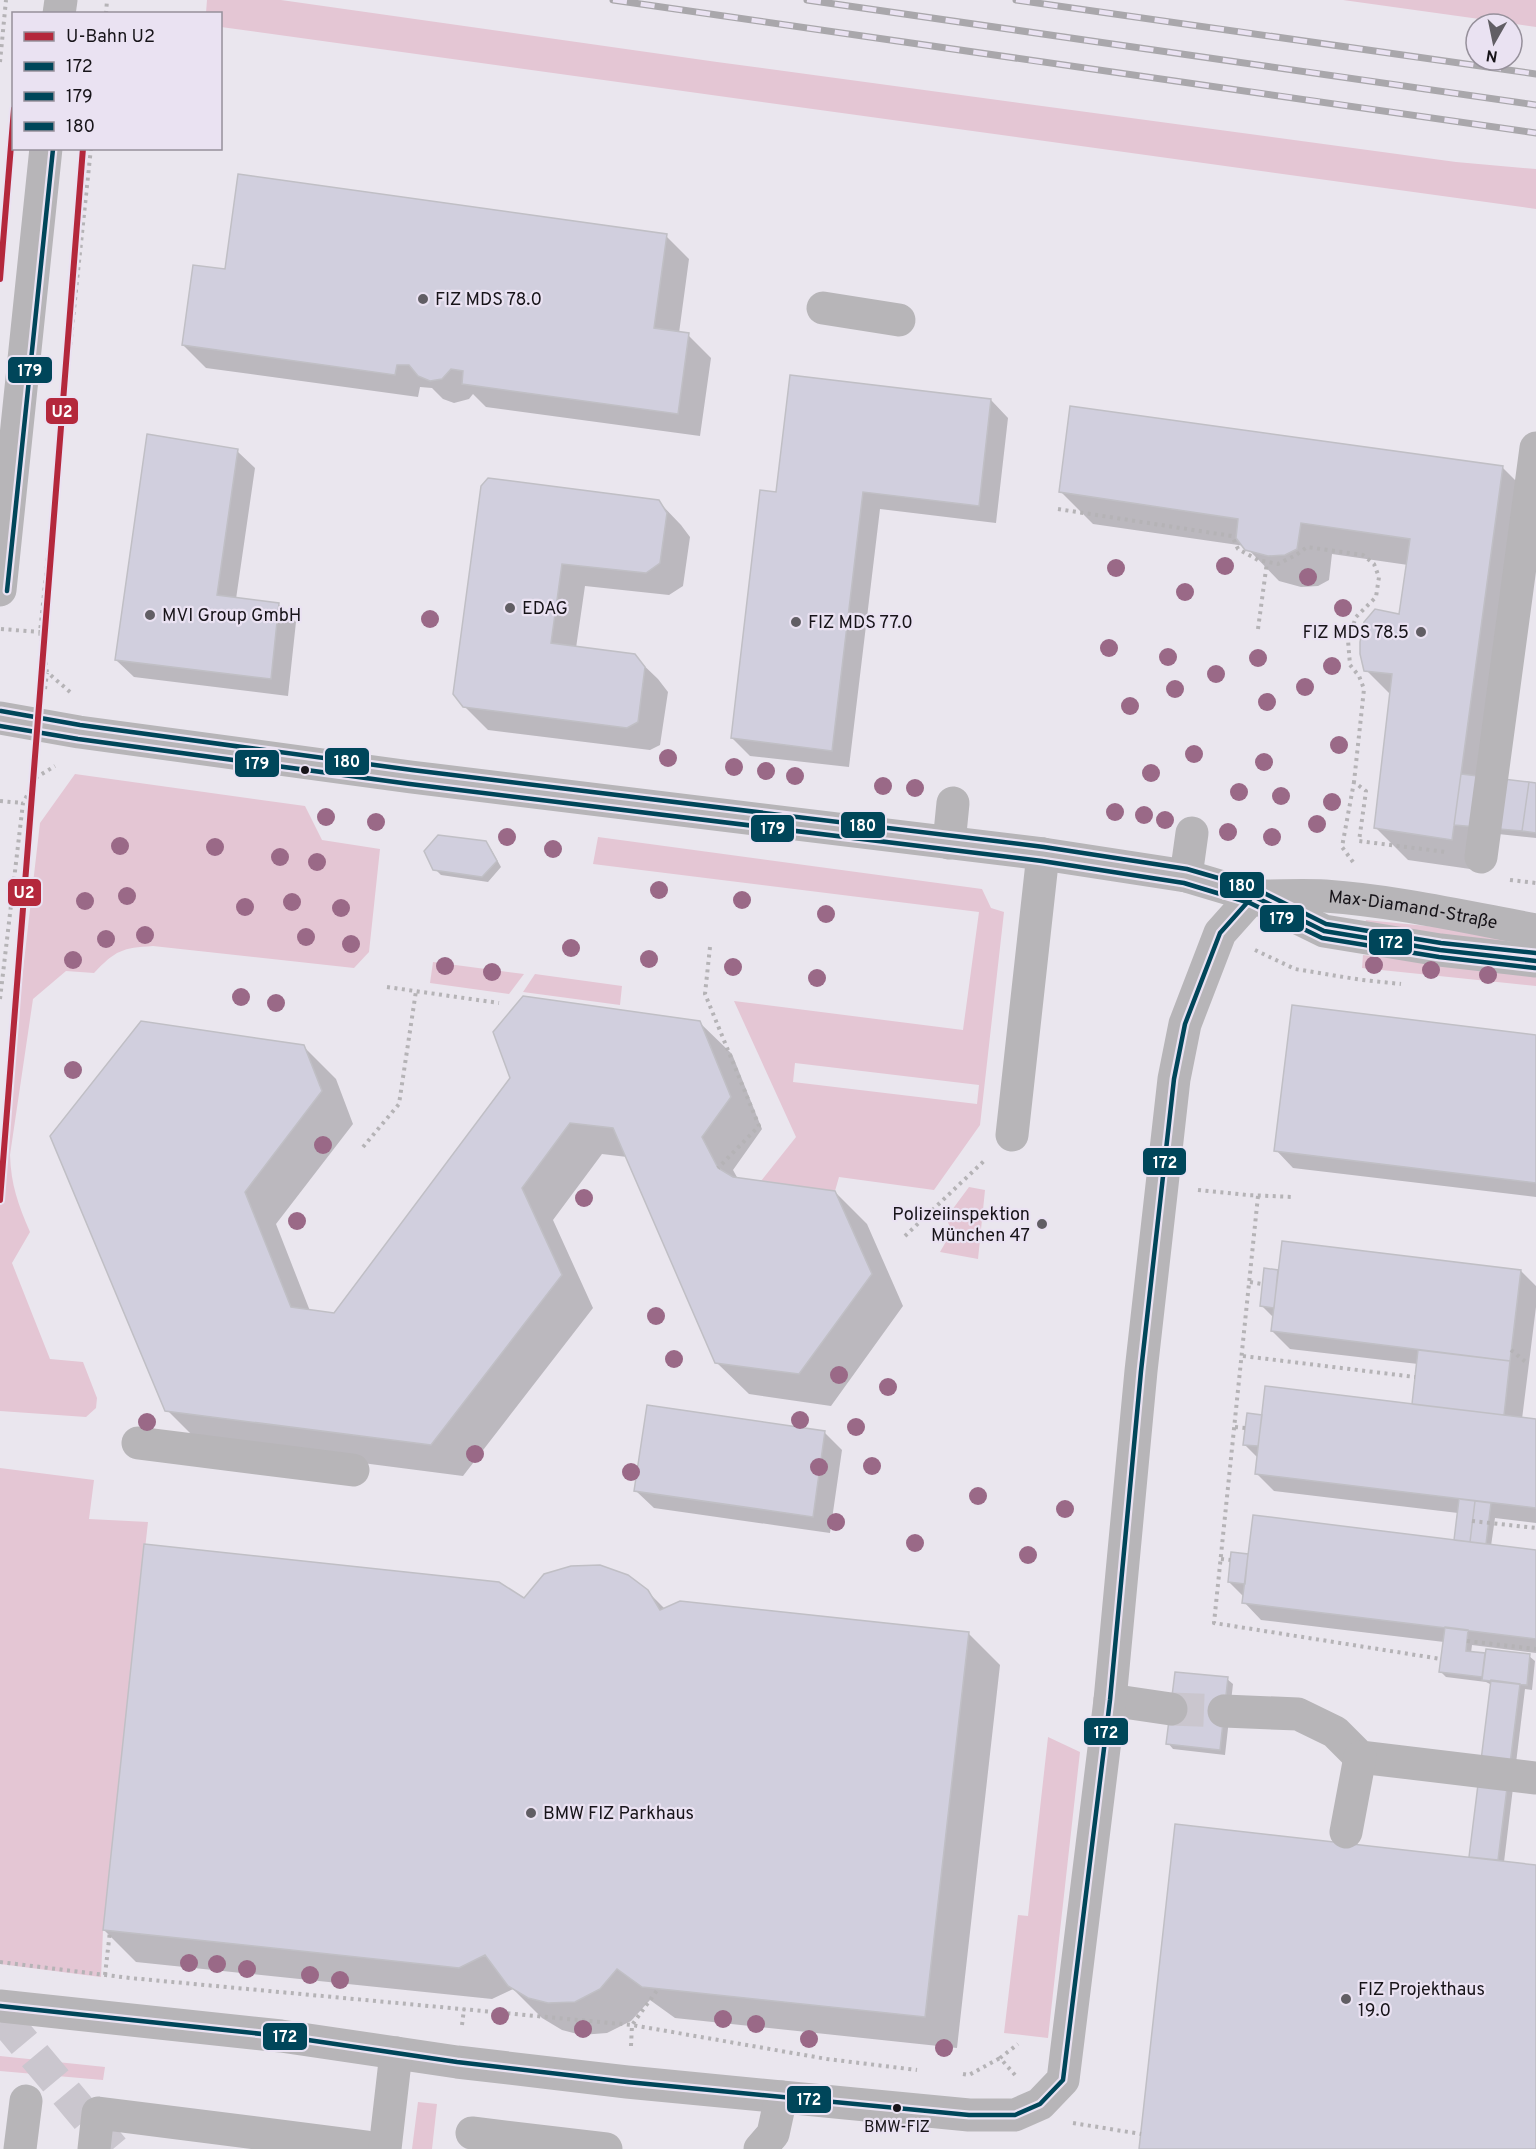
<svg xmlns="http://www.w3.org/2000/svg" width="1536" height="2149" viewBox="0 0 1536 2149" font-family="Overpass,sans-serif">
  <rect width="100%" height="100%" fill="#eae6ee"/>
  <path fill="#e4c6d4" fill-rule="evenodd" d="M207,0h74l436,62 739,100 80,7v40l-1315,-182 -1,-13 -14,-1z
    M1343,0h193v27z
    M75,774l230,32 17,34 58,9 -11,103 -15,16 -201,-22c-31,2 -37,4 -59,27l-28,-2 -33,28 -23,156c1,30 8,49 20,77l-18,31 38,96 33,3 14,36 -1,10 -10,9 -86,-6v-242l40,-346z
    M598,837l384,52 9,19 13,4 -24,213 -46,65 -95,-13 -4,14 -74,-10 35,-44 -62,-136 229,29 16,-118 -386,-48zM795,1063l184,22 -2,19 -184,-22z
    M1366,920l71,7 99,17 -172,-15z
    M1363,955l173,18v13l-174,-18z
    M433,962l91,12 -15,20 -79,-11z
    M535,974l87,12 -2,19 -97,-13z
    M969,1187l16,3 -7,69 -38,-7 12,-21 -6,-13z
    M0,1468l94,12 -5,39 59,3 -45,408 -2,47 -101,-13z
    M1048,1737l32,15 -32,286 -44,-5 14,-118 10,1z
    M0,2056l105,11 -2,13 -103,-9z
    M418,2102l19,2 -5,45h-20z"/>
  <path fill="#0003" d="M666,236l23,23 -10,74 9,2 23,23 -11,78 -214,-29 -13,-13 -4,5 -15,4 -11,-4 -11,-11 -12,-1 -2,10 -212,-29 -23,-23 43,-74z
    M991,400l17,18 -12,105 -116,-14 -31,258 -99,-11 -18,-18 46,-244z
    M237,451l18,17 -19,131 43,6 17,17 -8,74 -154,-19 -18,-17z
    M1502,467l32,32 -38,281 40,5v53l-47,-5 -5,38 -76,-11 -32,-32 15,-133 -25,-25 34,-54 8,-51 -76,-11 -3,26 -11,6 -17,1 -22,-6 -34,-35 -152,-22 -32,-32z
    M482,487l176,14 23,24 9,12 -7,49 -14,9 -84,-9 -9,62 58,8 24,23 10,13 -8,53 -10,5 -162,-20 -24,-24z
    M485,843l6,6 10,18 -13,15 -47,-7 -6,-6z
    M699,1022l33,32 30,75 -29,41 5,9 97,13 32,32 36,82 -72,100 -82,-12 -33,-32 -89,-205 -25,-3 -49,66 40,88 -130,168 -264,-34 -32,-32 -115,-274 251,-90 33,33 17,45 -77,100 34,87 24,3 178,-236z
    M1536,1037v160l-243,-29 -17,-18z
    M1266,1270l255,1 15,15v21l-14,112 14,2v102l-41,-5 -4,28 45,5v102l-64,-8 -1,8 58,3 6,5 -3,29 -7,-1 -21,173 32,4v283h-396l330,-290 22,-174 -6,-3 -40,-5 -5,-5 3,-30 -183,-22 -17,-18v-5l-15,-15 3,-28 17,2 206,-15 3,-28 -184,-22 -18,-18 2,-15 -14,-14 19,-27 150,-11 5,-42 -128,-15 -18,-18 2,-13 -13,-13z
    M824,1432l18,18 -12,83 -176,-25 -18,-17z
    M647,1591l18,18 303,24 32,32 -43,383 -282,-30 -25,-18 -19,21 -24,12 -26,2 -19,-5 -20,-12 -29,-29 -21,10 -356,-37 -32,-32 420,-330z
    M1227,1679l6,5 -8,71 -52,-6 -5,-6z"/>
  <path fill="#d1cfde" stroke="#c0bfc5" stroke-width="1.5" d="M238,174l429,60 -13,94 35,5 -11,81 -216,-30 1,-13 -12,-2 -9,10 -12,2 -12,-5 -9,-11h-12l-2,10 -213,-30 11,-80 32,4z
    M790,375l201,24 -12,107 -116,-14 -31,259 -101,-13 29,-248 16,2z
    M1070,406l433,60 -51,374 -78,-12 18,-154 -28,-3 -4,-17v-12l4,-20 11,-13 24,5 11,-75 -109,-16 -4,26 -12,6 -17,1 -23,-6 -9,-12 2,-19 -179,-27z
    M147,434l91,15 -21,146 62,8 -8,76 -156,-19z
    M488,478l171,22 8,13 -7,50 -14,10 -84,-9 -11,79 84,11 10,13 -7,55 -11,6 -164,-21 -10,-13 28,-208z
    M1461,774l68,8 -7,49 -68,-6z
    M1529,782l7,1v50l-14,-2z
    M438,835l48,6 11,20 -15,16 -49,-7 -9,-19z
    M523,996l177,25 31,76 -29,40 16,31 15,9 102,14 37,83 -73,100 -84,-11 -102,-235 -43,-5 -48,65 40,87 -131,170 -266,-34 -115,-275 91,-115 163,24 18,46 -77,101 46,115 43,6 176,-235 -17,-46z
    M1292,1005l244,30v148l-262,-32z
    M1282,1241l239,29 -11,91 -239,-30z
    M1264,1268l14,2 -4,38 -14,-2z
    M1418,1350l92,11 -6,54 -92,-11z
    M1265,1386l271,33v89l-281,-34z
    M647,1405l178,26 -12,86 -179,-26z
    M1247,1413l15,2 -4,31 -15,-1z
    M1459,1499l16,2 -5,41 -16,-2z
    M1475,1501l16,2 -5,41 -16,-2z
    M1253,1515l283,35v89l-294,-36z
    M144,1544l355,38 25,16 20,-24 27,-8 29,-1 28,10 20,15 12,20 20,-9 289,31 -44,385 -283,-30 -25,-18 -17,20 -25,13 -27,1 -20,-5 -20,-12 -23,-31 -26,13 -356,-38z
    M1231,1552l17,2 -3,30 -17,-2z
    M1445,1627l23,3 -2,21 19,2 -3,24 -43,-5z
    M1486,1649l44,5 -3,31 -45,-5z
    M1175,1672l53,5 -8,73 -54,-6z
    M1491,1680l29,4 -22,176 -29,-3z
    M1175,1824l361,41v284h-397z"/>
  <g fill="none" stroke-linecap="round" stroke-linejoin="round">
    <path stroke="#cac6ce" stroke-width="33" stroke-dasharray="33 16" stroke-linecap="butt" d="M1171,1709l53,2
      M0,2024l9,1 104,124"/>
    <path stroke="#b5b3b6" stroke-width="4" stroke-dasharray="3 4.5" stroke-linecap="butt" d="M106,14l1,-14
      M0,62l6,-62
      M1058,509l174,27 6,13 20,11 20,4 18,-9 11,-8 56,8 11,9 5,13 -3,20 -20,20 -8,23 2,25 9,11 5,13 -10,93 12,9 -7,50 87,11
      M1,629l39,3
      M1258,629l9,-67
      M45,689l2,-16
      M70,692l-23,-20 -7,-40 51,-484
      M0,801l23,2
      M1353,862l-11,-15 12,-65
      M1510,880l26,3
      M710,947l-5,47 54,132 -41,42
      M1255,950l40,19 67,11 39,4
      M387,987l112,16
      M0,999l23,-196 14,-26 18,-11
      M363,1147l36,-43 17,-113
      M1198,1190l49,5 46,2
      M1258,1196l-44,427 227,36
      M905,1236l80,-76
      M1250,1282l12,2
      M1511,1350l16,13
      M1243,1356l172,21
      M1235,1427l10,1
      M1472,1521l64,7
      M1221,1559l9,1
      M1467,1641l69,8
      M0,1962l130,16 502,47 195,34 90,11
      M105,1975l5,-44
      M462,2025l2,-16
      M631,2046l1,-21 26,-36
      M963,2074l6,1 31,-17
      M1015,2075l-15,-17 18,-14
      M1073,2123l68,11"/>
    <g stroke="#b7b5b8" stroke-width="33">
      <path d="M59,14l2,-14"/>
      <path d="M823,308l76,12"/>
      <path d="M0,590l46,-442"/>
      <path d="M0,718l79,14 332,45 632,77 143,22 67,20 71,35 116,19 96,11"/>
      <path d="M949,843l4,-40"/>
      <path d="M1481,857l55,-409"/>
      <path d="M1186,876l6,-43"/>
      <path id="s1" d="M1261,896c21,0 43,-1 64,0 71,5 141,21 211,34"/>
      <path d="M1012,1135l31,-281"/>
      <path d="M138,1443l215,27"/>
      <path d="M1110,1700l61,9"/>
      <path d="M1224,1711l74,3 37,18 25,25 176,21"/>
      <path d="M1346,1832l14,-75"/>
      <path d="M0,2006l281,30 176,26 170,20 342,33h46l25,-11 23,-24 47,-380 31,-329 33,-292 11,-55 35,-91 33,-37"/>
      <path d="M472,2133l134,16"/>
      <path d="M20,2149l6,-48"/>
      <path d="M94,2149l4,-36 269,34v2"/>
      <path d="M385,2149l11,-96"/>
      <path d="M760,2149l13,-15 8,-37"/>
    </g>
    <defs>
      <path id="rail" d="M613,0l923,133
        M807,0l729,105
        M1016,0l520,74"/>
    </defs>
    <use href="#rail" stroke="#a9a7ab" stroke-width="7"/>
    <use href="#rail" stroke="#eae2f2" stroke-width="4.5" stroke-dasharray="14" stroke-linecap="butt"/>
    <defs>
      <path id="bus-1" d="M1253,896l71,35 116,19 96,11
        M0,2006l281,30 176,26 170,20 342,33h46l25,-11 23,-24 47,-380 31,-329 33,-292 11,-55 35,-91 33,-37"/>
      <path id="bus-2" d="M7,591l46,-442
        M0,726l78,13 332,45 632,77 142,22 66,20 72,35 117,19 96,11"/>
      <path id="bus-3" d="M1,711l79,14 332,45 632,77 143,22 69,20 70,35 115,19 95,10"/>
    </defs>
    <use href="#bus-1" stroke="#eae2f2" stroke-width="9"/>
    <use href="#bus-2" stroke="#eae2f2" stroke-width="9"/>
    <use href="#bus-3" stroke="#eae2f2" stroke-width="9"/>
    <use href="#bus-1" stroke="#00465a" stroke-width="4.5"/>
    <use href="#bus-2" stroke="#00465a" stroke-width="4.5"/>
    <use href="#bus-3" stroke="#00465a" stroke-width="4.5"/>
    <defs>
      <path id="metro-1" d="M0,279l14,-170
        M0,1200l83,-1052"/>
    </defs>
    <use href="#metro-1" stroke="#eae2f2" stroke-width="10"/>
    <use href="#metro-1" stroke="#b4283c" stroke-width="6"/>
  </g>
  <g fill="#9a6987">
    <circle cx="1225" cy="566" r="9"/>
    <circle cx="1116" cy="568" r="9"/>
    <circle cx="1308" cy="577" r="9"/>
    <circle cx="1185" cy="592" r="9"/>
    <circle cx="1343" cy="608" r="9"/>
    <circle cx="430" cy="619" r="9"/>
    <circle cx="1109" cy="648" r="9"/>
    <circle cx="1168" cy="657" r="9"/>
    <circle cx="1258" cy="658" r="9"/>
    <circle cx="1332" cy="666" r="9"/>
    <circle cx="1216" cy="674" r="9"/>
    <circle cx="1305" cy="687" r="9"/>
    <circle cx="1175" cy="689" r="9"/>
    <circle cx="1267" cy="702" r="9"/>
    <circle cx="1130" cy="706" r="9"/>
    <circle cx="1339" cy="745" r="9"/>
    <circle cx="1194" cy="754" r="9"/>
    <circle cx="668" cy="758" r="9"/>
    <circle cx="1264" cy="762" r="9"/>
    <circle cx="734" cy="767" r="9"/>
    <circle cx="766" cy="771" r="9"/>
    <circle cx="1151" cy="773" r="9"/>
    <circle cx="795" cy="776" r="9"/>
    <circle cx="883" cy="786" r="9"/>
    <circle cx="915" cy="788" r="9"/>
    <circle cx="1239" cy="792" r="9"/>
    <circle cx="1281" cy="796" r="9"/>
    <circle cx="1332" cy="802" r="9"/>
    <circle cx="1115" cy="812" r="9"/>
    <circle cx="1144" cy="815" r="9"/>
    <circle cx="326" cy="817" r="9"/>
    <circle cx="1165" cy="820" r="9"/>
    <circle cx="376" cy="822" r="9"/>
    <circle cx="1317" cy="824" r="9"/>
    <circle cx="1228" cy="832" r="9"/>
    <circle cx="507" cy="837" r="9"/>
    <circle cx="1272" cy="837" r="9"/>
    <circle cx="120" cy="846" r="9"/>
    <circle cx="215" cy="847" r="9"/>
    <circle cx="553" cy="849" r="9"/>
    <circle cx="280" cy="857" r="9"/>
    <circle cx="317" cy="862" r="9"/>
    <circle cx="659" cy="890" r="9"/>
    <circle cx="127" cy="896" r="9"/>
    <circle cx="742" cy="900" r="9"/>
    <circle cx="85" cy="901" r="9"/>
    <circle cx="292" cy="902" r="9"/>
    <circle cx="245" cy="907" r="9"/>
    <circle cx="341" cy="908" r="9"/>
    <circle cx="826" cy="914" r="9"/>
    <circle cx="145" cy="935" r="9"/>
    <circle cx="306" cy="937" r="9"/>
    <circle cx="106" cy="939" r="9"/>
    <circle cx="351" cy="944" r="9"/>
    <circle cx="571" cy="948" r="9"/>
    <circle cx="649" cy="959" r="9"/>
    <circle cx="73" cy="960" r="9"/>
    <circle cx="1374" cy="965" r="9"/>
    <circle cx="445" cy="966" r="9"/>
    <circle cx="733" cy="967" r="9"/>
    <circle cx="1431" cy="970" r="9"/>
    <circle cx="492" cy="972" r="9"/>
    <circle cx="1488" cy="975" r="9"/>
    <circle cx="817" cy="978" r="9"/>
    <circle cx="241" cy="997" r="9"/>
    <circle cx="276" cy="1003" r="9"/>
    <circle cx="73" cy="1070" r="9"/>
    <circle cx="323" cy="1145" r="9"/>
    <circle cx="584" cy="1198" r="9"/>
    <circle cx="297" cy="1221" r="9"/>
    <circle cx="656" cy="1316" r="9"/>
    <circle cx="674" cy="1359" r="9"/>
    <circle cx="839" cy="1375" r="9"/>
    <circle cx="888" cy="1387" r="9"/>
    <circle cx="800" cy="1420" r="9"/>
    <circle cx="147" cy="1422" r="9"/>
    <circle cx="856" cy="1427" r="9"/>
    <circle cx="475" cy="1454" r="9"/>
    <circle cx="872" cy="1466" r="9"/>
    <circle cx="819" cy="1467" r="9"/>
    <circle cx="631" cy="1472" r="9"/>
    <circle cx="978" cy="1496" r="9"/>
    <circle cx="1065" cy="1509" r="9"/>
    <circle cx="836" cy="1522" r="9"/>
    <circle cx="915" cy="1543" r="9"/>
    <circle cx="1028" cy="1555" r="9"/>
    <circle cx="189" cy="1963" r="9"/>
    <circle cx="217" cy="1964" r="9"/>
    <circle cx="247" cy="1969" r="9"/>
    <circle cx="310" cy="1975" r="9"/>
    <circle cx="340" cy="1980" r="9"/>
    <circle cx="500" cy="2016" r="9"/>
    <circle cx="723" cy="2019" r="9"/>
    <circle cx="756" cy="2024" r="9"/>
    <circle cx="583" cy="2029" r="9"/>
    <circle cx="809" cy="2039" r="9"/>
    <circle cx="944" cy="2048" r="9"/>
  </g>
  <g fill="#615e64" stroke="#eae2f2" stroke-width="2">
    <circle cx="423" cy="299" r="6"/>
    <circle cx="510" cy="608" r="6"/>
    <circle cx="150" cy="615" r="6"/>
    <circle cx="796" cy="622" r="6"/>
    <circle cx="1421" cy="632" r="6"/>
    <circle cx="1042" cy="1224" r="6"/>
    <circle cx="531" cy="1813" r="6"/>
    <circle cx="1346" cy="1999" r="6"/>
  </g>
  <g fill="#171419" stroke="#eae2f2" stroke-width="2">
    <circle cx="305" cy="770" r="5"/>
    <circle cx="897" cy="2108" r="5"/>
  </g>
  <g text-anchor="middle" stroke-width="4.5" stroke-linejoin="round" paint-order="stroke">
    <g font-size="16" fill="#171419" stroke="#eae2f2">
      <text x="897" y="2132">BMW-FIZ</text>
    </g>
    <g font-size="18" fill="#171419" stroke="#eae2f2" text-anchor="start">
      <text x="435" y="305">FIZ MDS 78.0</text>
      <text x="522" y="614">EDAG</text>
      <text x="162" y="621">MVI Group GmbH</text>
      <text x="808" y="628">FIZ MDS 77.0</text>
      <text x="1409" y="638" text-anchor="end">FIZ MDS 78.5</text>
      <text x="1030" y="1220" text-anchor="end">Polizeiinspektion<tspan x="1030" dy="21">München 47</tspan></text>
      <text x="543" y="1819">BMW FIZ Parkhaus</text>
      <text x="1358" y="1995">FIZ Projekthaus<tspan x="1358" dy="21">19.0</tspan></text>
    </g>
    <g font-size="18" fill="#171419" stroke="#eae2f2">
      <text dy="6" stroke="none"><textPath href="#s1" startOffset="153">Max-Diamand-Straße</textPath></text>
    </g>
  </g>
  <g stroke="#eae2f2" stroke-width="2">
    <rect x="7" y="356" width="46" height="28" rx="6" fill="#00465a"/>
    <rect x="45" y="397" width="34" height="28" rx="6" fill="#b4283c"/>
    <rect x="324" y="747" width="46" height="29" rx="6" fill="#00465a"/>
    <rect x="234" y="749" width="46" height="29" rx="6" fill="#00465a"/>
    <rect x="840" y="811" width="46" height="28" rx="6" fill="#00465a"/>
    <rect x="750" y="814" width="45" height="29" rx="6" fill="#00465a"/>
    <rect x="1219" y="871" width="46" height="28" rx="6" fill="#00465a"/>
    <rect x="7" y="878" width="35" height="29" rx="6" fill="#b4283c"/>
    <rect x="1259" y="904" width="46" height="29" rx="6" fill="#00465a"/>
    <rect x="1368" y="928" width="45" height="28" rx="6" fill="#00465a"/>
    <rect x="1142" y="1147" width="45" height="29" rx="6" fill="#00465a"/>
    <rect x="1083" y="1717" width="46" height="29" rx="6" fill="#00465a"/>
    <rect x="262" y="2022" width="46" height="29" rx="6" fill="#00465a"/>
    <rect x="786" y="2085" width="46" height="29" rx="6" fill="#00465a"/>
  </g>
  <g font-size="16" text-anchor="middle" font-weight="bold" fill="#fff">
    <text x="30" y="376">179</text>
    <text x="62" y="417">U2</text>
    <text x="347" y="767">180</text>
    <text x="257" y="769">179</text>
    <text x="863" y="831">180</text>
    <text x="773" y="834">179</text>
    <text x="1242" y="891">180</text>
    <text x="24" y="898">U2</text>
    <text x="1282" y="924">179</text>
    <text x="1391" y="948">172</text>
    <text x="1165" y="1168">172</text>
    <text x="1106" y="1738">172</text>
    <text x="285" y="2042">172</text>
    <text x="809" y="2105">172</text>
  </g>
  <rect x="12" y="12" width="210" height="138" fill="#eae2f2" stroke="#96909b" stroke-width="1.5"/>
  <rect x="24" y="32" width="30" height="9" fill="#b4283c" stroke="#96909b" stroke-width="1.5"/>
  <text x="66" y="42" font-size="18" fill="#171419">U-Bahn U2</text>
  <rect x="24" y="62" width="30" height="9" fill="#00465a" stroke="#96909b" stroke-width="1.5"/>
  <text x="66" y="72" font-size="18" fill="#171419">172</text>
  <rect x="24" y="92" width="30" height="9" fill="#00465a" stroke="#96909b" stroke-width="1.5"/>
  <text x="66" y="102" font-size="18" fill="#171419">179</text>
  <rect x="24" y="122" width="30" height="9" fill="#00465a" stroke="#96909b" stroke-width="1.5"/>
  <text x="66" y="132" font-size="18" fill="#171419">180</text>
  <g transform="translate(1494 42) rotate(189)"><circle r="28" fill="#eae2f2" stroke="#96909b" stroke-width="1.5"/>
  <path d="M0-4.5L10 22L0 15L-10 22Z" fill="#615e64"/>
  <text y="-9" font-size="16" font-weight="bold" text-anchor="middle" fill="#171419">N</text>
  </g>
</svg>
